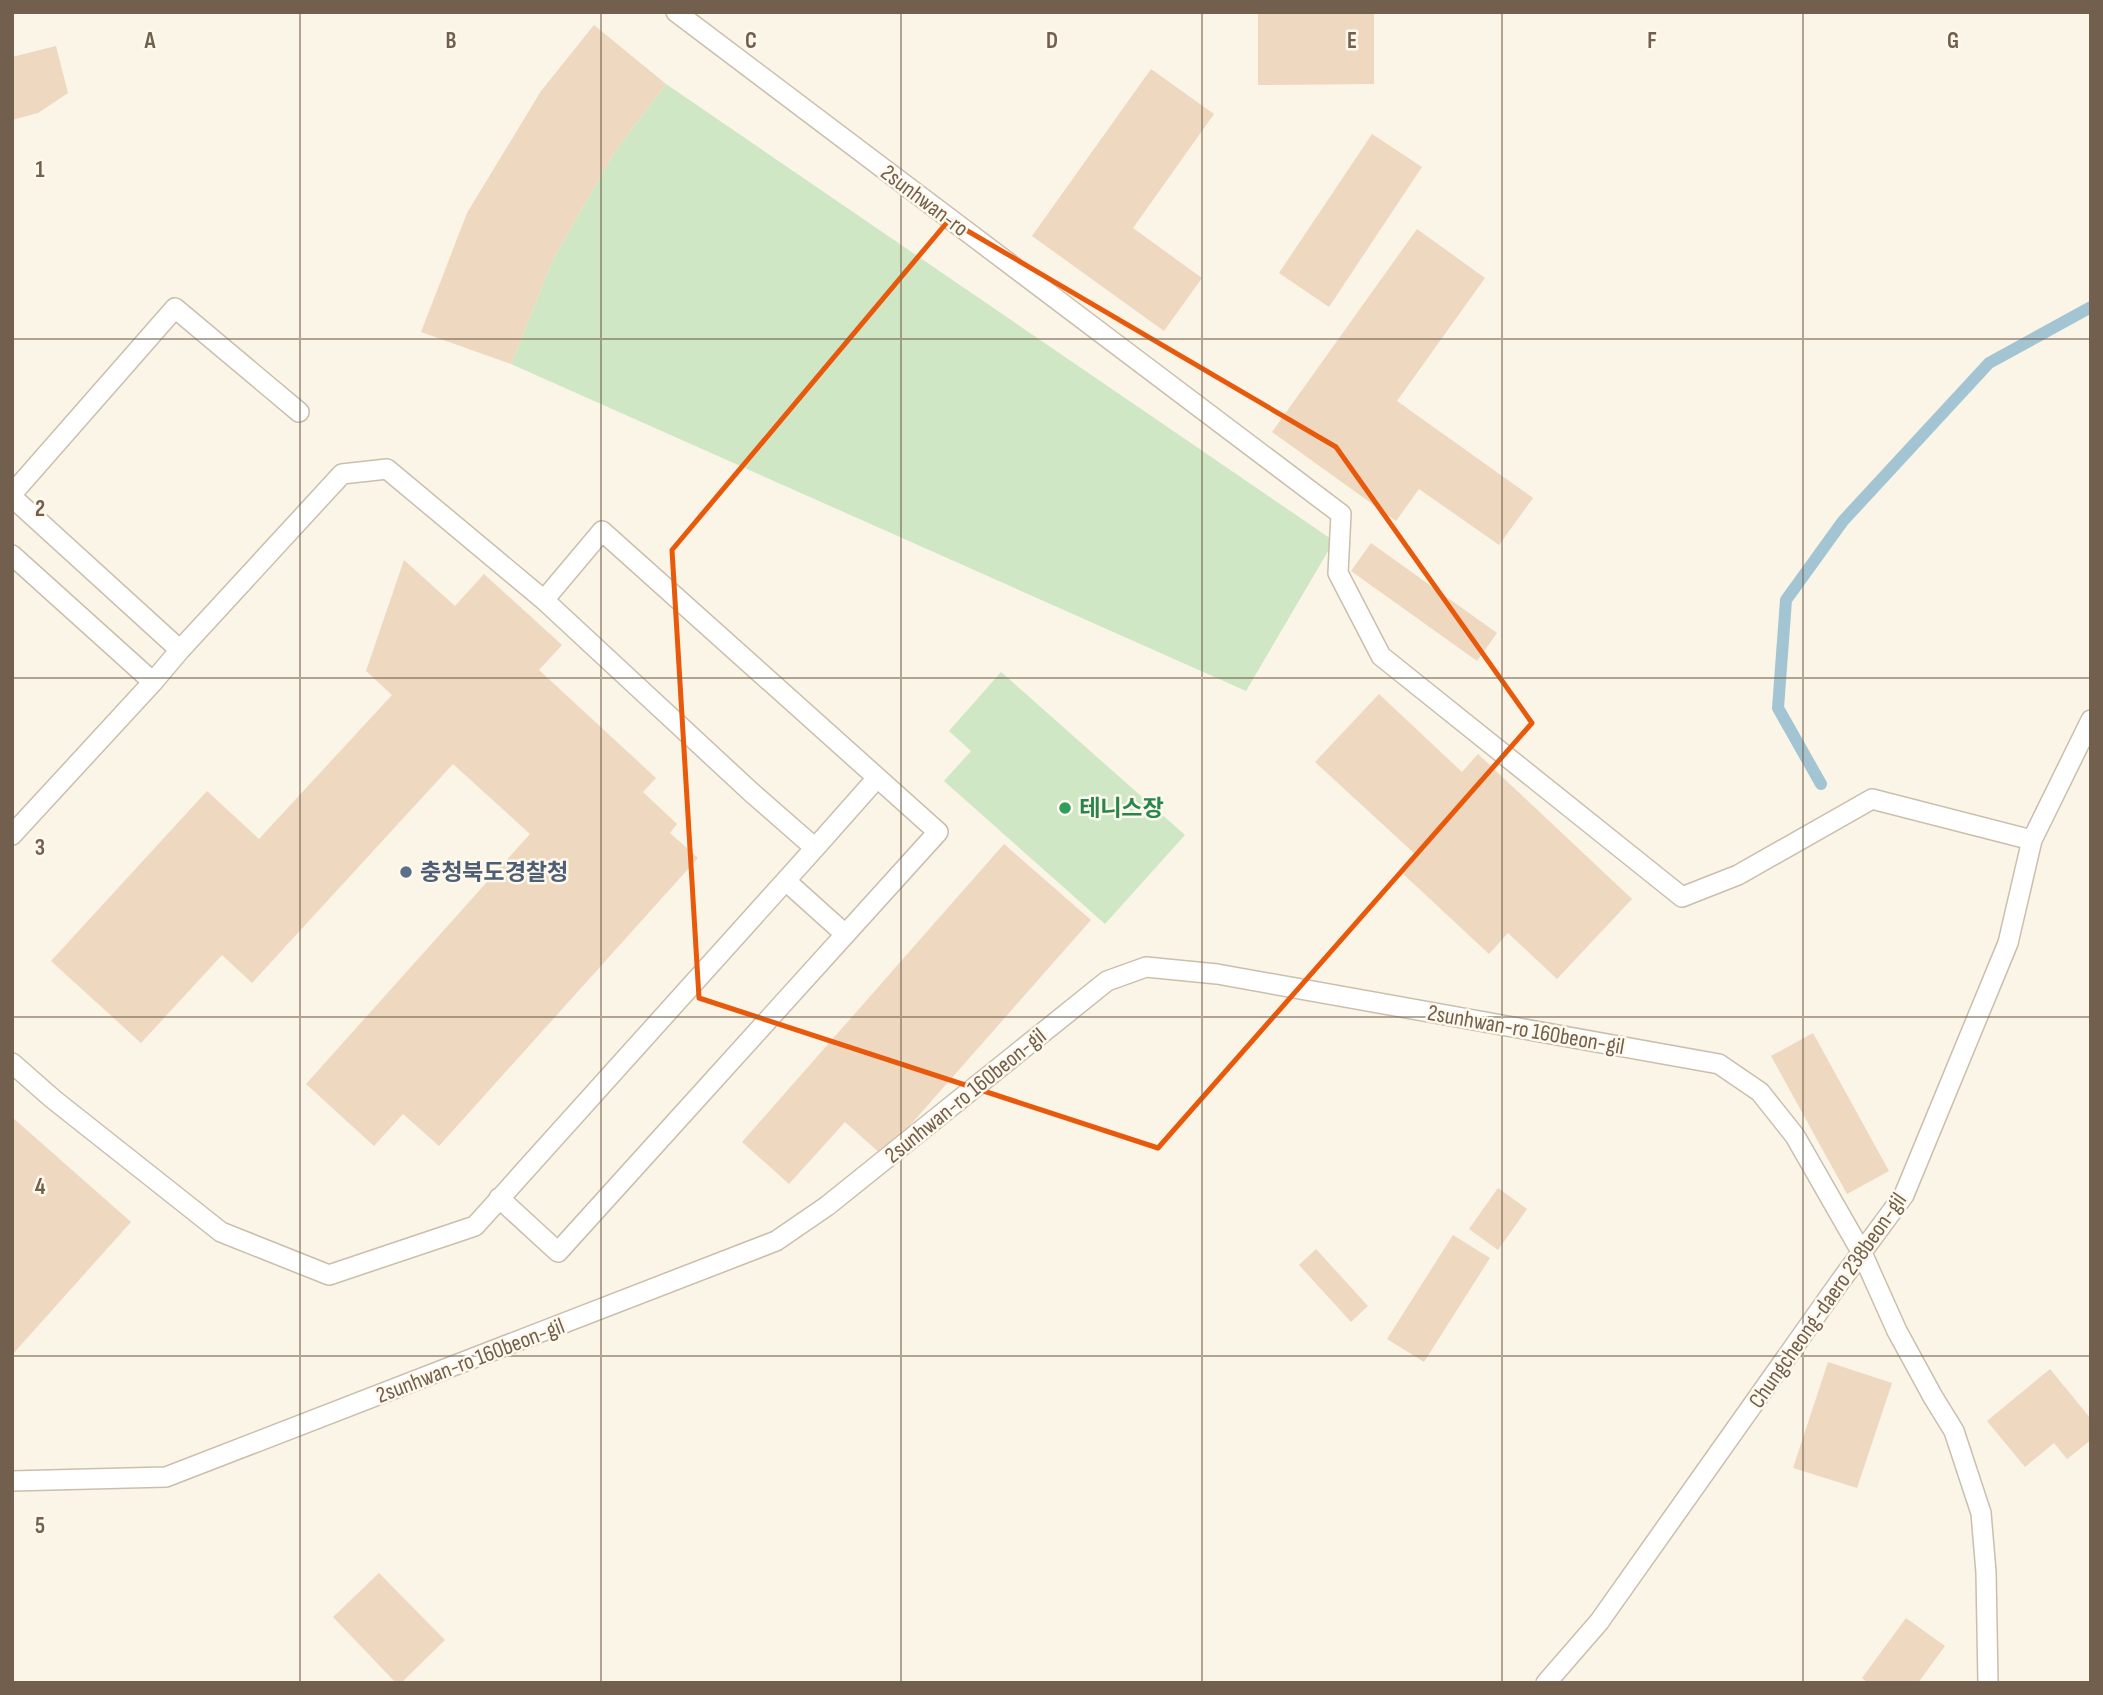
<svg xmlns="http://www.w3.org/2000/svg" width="2103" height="1695" viewBox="0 0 2103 1695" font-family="'Sofia Sans Condensed','Noto Sans KR',sans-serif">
  <rect width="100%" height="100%" fill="#faf5e6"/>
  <path fill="#cfe7c5" d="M666,84l668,457 -88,150 -735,-327 42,-105 62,-108z
    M1001,672l184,163 -80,89 -161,-143 27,-30 -22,-20z"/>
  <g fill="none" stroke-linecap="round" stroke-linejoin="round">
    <path stroke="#a3c5d3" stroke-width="12" d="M1821,784l-43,-76 8,-108 57,-79 146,-158 102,-56"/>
  </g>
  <path fill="#eed8c0" d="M1258,12h116v72l-116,1z
    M594,25l72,59 -51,67 -62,108 -42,105 -90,-32 46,-119 74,-122z
    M56,46l12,47 -30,20 -26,7v-63z
    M1151,69l63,45 -81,114 69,50 -38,53 -132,-95z
    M1372,134l50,33 -93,140 -50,-34z
    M1417,229l68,49 -88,123 136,97 -34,47 -80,-56 -23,32 -124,-89z
    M1371,543l126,90 -20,28 -126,-90z
    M404,560l51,46 29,-32 78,71 -23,25 117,108 -13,14 34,32 -7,9 28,25 -259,288 -36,-32 -29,32 -68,-62 224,-250 -77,-70 -201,219 -30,-28 -81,88 -90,-82 156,-170 52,48 133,-144 -26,-24z
    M1379,694l83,78 16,-18 154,145 -75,80 -49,-46 -19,21 -88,-82 15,-17 -101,-93z
    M1004,844l87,76 -208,236 -38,-34 -56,62 -47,-42z
    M1813,1033l76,138 -42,23 -76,-138z
    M12,1117l119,105 -119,133z
    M1498,1188l29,21 -29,41 -29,-21z
    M1453,1235l37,23 -66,104 -37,-23z
    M1316,1249l52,57 -17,16 -52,-57z
    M1828,1362l64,21 -35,105 -64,-20z
    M2050,1369l41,50v21l-24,19 -13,-16 -29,24 -38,-46z
    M379,1573l66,67 -44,43h-5l-63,-66z
    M1906,1618l39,28 -27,37h-50l-6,-5z"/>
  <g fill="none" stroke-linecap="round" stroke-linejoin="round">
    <defs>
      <path id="lane" d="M676,12l665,502 -3,59 43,83 301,241 56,-22 134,-76 160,41
        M12,494l163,-186 124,104
        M12,497l168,153 162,-176 45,-5 157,131 207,192 64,56 -340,378 -146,49 -108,-43 -168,-133 -41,-36
        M12,555l141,127 -141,153
        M153,682l27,-32
        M815,848l62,-70
        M786,881l59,53
        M499,1198l59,54 380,-420 -336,-301 -58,69
        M12,1481l154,-4 610,-236 51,-35 280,-225 39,-14 71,7 502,90 41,28 35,44 67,117 35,78 36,66 21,34 27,82 5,59 2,111
        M1546,1683l53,-61 240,-339 65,-88 104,-252 24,-103 59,-120"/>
    </defs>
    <use href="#lane" stroke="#cbbead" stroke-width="22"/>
    <use href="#lane" stroke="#fff" stroke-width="19"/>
  </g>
  <path fill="none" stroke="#e8590c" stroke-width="5" stroke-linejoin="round" d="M949,220l387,227 196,276 -374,425 -459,-150 -27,-448z"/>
  <path fill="none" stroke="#725f4d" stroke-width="2" stroke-opacity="0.55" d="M300,12v1671M601,12v1671M901,12v1671M1202,12v1671M1502,12v1671M1803,12v1671M12,339h2079M12,678h2079M12,1017h2079M12,1356h2079"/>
  <circle fill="#2e9e5b" stroke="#fef9ec" stroke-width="2.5" cx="1065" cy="808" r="7"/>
  <circle fill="#5c6f8a" stroke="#fef9ec" stroke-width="2.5" cx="406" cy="872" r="7"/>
  <g text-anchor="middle" stroke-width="5" stroke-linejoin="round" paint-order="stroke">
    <g font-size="23" fill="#725f4d" stroke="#fef9ec">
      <text transform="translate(925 200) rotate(37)" y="8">2sunhwan-ro</text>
      <text transform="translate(1526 1029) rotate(10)" y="8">2sunhwan-ro 160beon-gil</text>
      <text transform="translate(965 1095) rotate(-39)" y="8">2sunhwan-ro 160beon-gil</text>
      <text transform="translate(1827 1300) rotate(-55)" y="8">Chungcheong-daero 238beon-gil</text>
      <text transform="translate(470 1360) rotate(-21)" y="8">2sunhwan-ro 160beon-gil</text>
    </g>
    <g font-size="23" font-weight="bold" fill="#27864d" stroke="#fef9ec" text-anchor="start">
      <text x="1079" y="816">테니스장</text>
    </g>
    <g font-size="23" font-weight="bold" fill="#4e5e75" stroke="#fef9ec" text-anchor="start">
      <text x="420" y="880">충청북도경찰청</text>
    </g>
  </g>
  <g font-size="23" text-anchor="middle" font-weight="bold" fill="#725f4d" stroke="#fef9ec" stroke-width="5" stroke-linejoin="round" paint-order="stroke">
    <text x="150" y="48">A</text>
    <text x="451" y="48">B</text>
    <text x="751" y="48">C</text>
    <text x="1052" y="48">D</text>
    <text x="1352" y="48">E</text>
    <text x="1652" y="48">F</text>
    <text x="1953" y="48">G</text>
    <text x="40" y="177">1</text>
    <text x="40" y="516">2</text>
    <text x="40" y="855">3</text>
    <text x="40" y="1194">4</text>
    <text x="40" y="1533">5</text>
  </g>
  <rect width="2103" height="1695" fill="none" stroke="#725f4d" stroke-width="28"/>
</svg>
